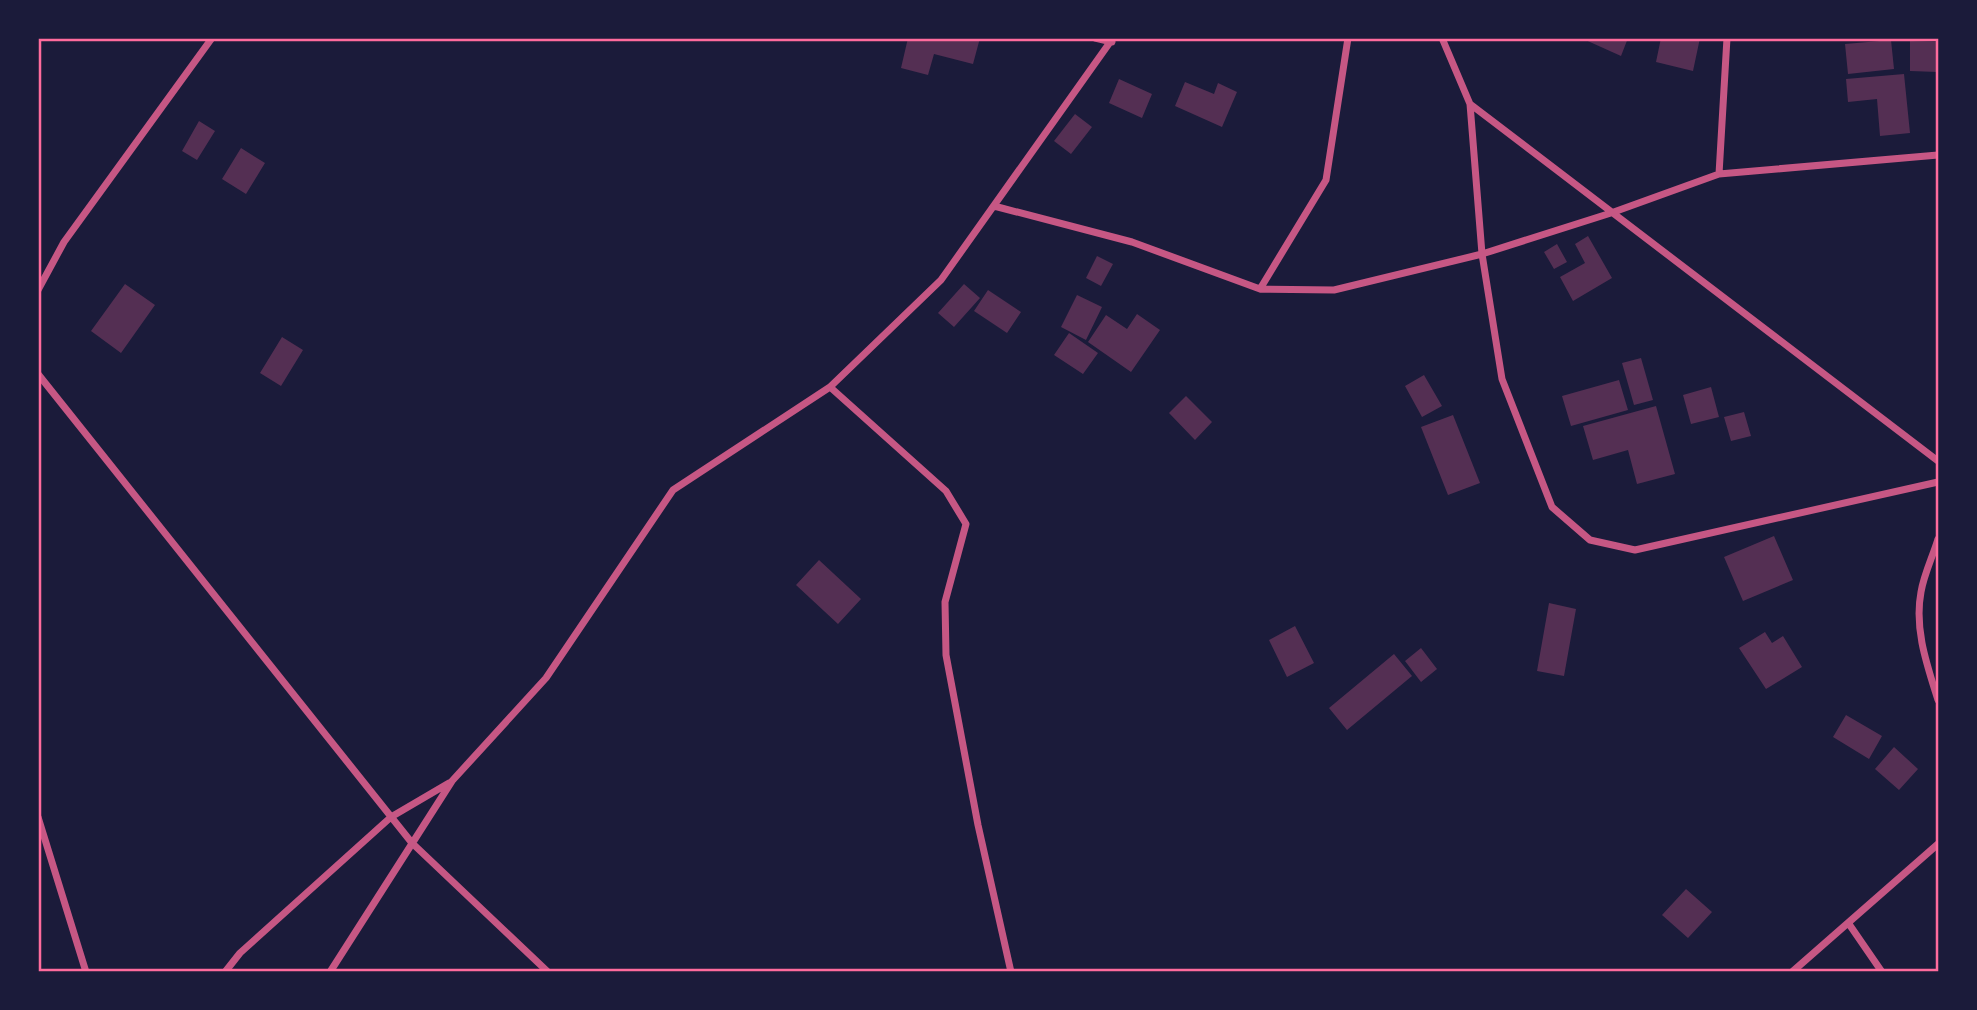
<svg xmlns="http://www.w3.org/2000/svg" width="1977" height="1010" viewBox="0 0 1977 1010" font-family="'Sofia Sans Condensed',sans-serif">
  <rect width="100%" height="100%" fill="#1b1b3a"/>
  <path fill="#542f53" d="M908,38h72l-7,26 -39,-10 -6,21 -27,-7z
    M1581,38h47l-7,18z
    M1661,38h39l-7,33 -37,-9z
    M1891,40l3,29 -46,5 -3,-30z
    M1910,41l28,1v30l-28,-1z
    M1904,74l6,59 -30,3 -3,-37 -29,3 -2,-23z
    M1119,79l33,15 -10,24 -33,-15z
    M1185,82l29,12 4,-11 19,9 -15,35 -47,-21z
    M1075,114l17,13 -21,27 -17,-13z
    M199,121l16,10 -18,29 -15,-9z
    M241,148l24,15 -19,31 -24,-15z
    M1588,236l24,42 -39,23 -13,-24 25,-14 -10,-19z
    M1557,244l10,18 -13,7 -10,-17z
    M1097,256l16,8 -12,22 -15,-8z
    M125,284l30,21 -34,48 -30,-22z
    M964,284l16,14 -26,29 -16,-14z
    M988,290l33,22 -14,21 -33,-22z
    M1077,295l25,12 -16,33 -25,-13z
    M1137,314l23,16 -29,42 -43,-30 18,-27 21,14z
    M1069,333l29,20 -15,21 -29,-19z
    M282,337l21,13 -22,36 -21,-13z
    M1641,358l12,42 -19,5 -12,-42z
    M1424,375l18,31 -20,11 -17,-31z
    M1619,380l9,30 -57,16 -9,-30z
    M1711,387l8,30 -28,7 -8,-29z
    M1186,396l26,26 -17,18 -26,-27z
    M1656,406l19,68 -38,10 -9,-34 -35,10 -10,-34z
    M1744,412l7,24 -20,5 -7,-24z
    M1453,415l27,68 -32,12 -27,-68z
    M1774,536l19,44 -50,21 -19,-44z
    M819,560l42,39 -23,25 -42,-39z
    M1549,603l27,6 -12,67 -27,-5z
    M1295,626l19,37 -27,14 -18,-37z
    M1765,632l7,11 11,-7 19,31 -36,22 -27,-41z
    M1421,648l16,21 -16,13 -16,-21z
    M1394,654l18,22 -65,54 -18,-22z
    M1846,715l36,21 -13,23 -36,-22z
    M1894,747l24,22 -19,21 -24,-21z
    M1686,889l26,23 -24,26 -26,-23z"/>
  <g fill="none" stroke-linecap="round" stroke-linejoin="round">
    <path stroke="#c65784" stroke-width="7" d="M1095,38l17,4
      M1442,38l28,66 468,357
      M1470,104l12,150 20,125 50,128 38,33 45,10 303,-68
      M1719,174l8,-136
      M994,206l138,36 128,47 74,1 148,-36 129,-41 108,-39 219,-19
      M1260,289l66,-109 22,-142
      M38,290l26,-48 148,-204
      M38,374l374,469 136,129
      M830,387l116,104 20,33 -21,78 1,53 32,170 33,147
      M1938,539c-5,17 -14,35 -17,53 -7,37 6,73 17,108
      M38,817l48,155
      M1849,924l33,48
      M225,972l15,-19 151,-136 58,-34
      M330,972l122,-191 94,-103 127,-188 157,-103 111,-107 172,-242
      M1792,972l146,-128"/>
  </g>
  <rect width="1977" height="1010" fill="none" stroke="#1b1b3a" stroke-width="80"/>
  <rect x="40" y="40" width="1897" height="930" fill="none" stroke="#ff6b9d" stroke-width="2.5"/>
</svg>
